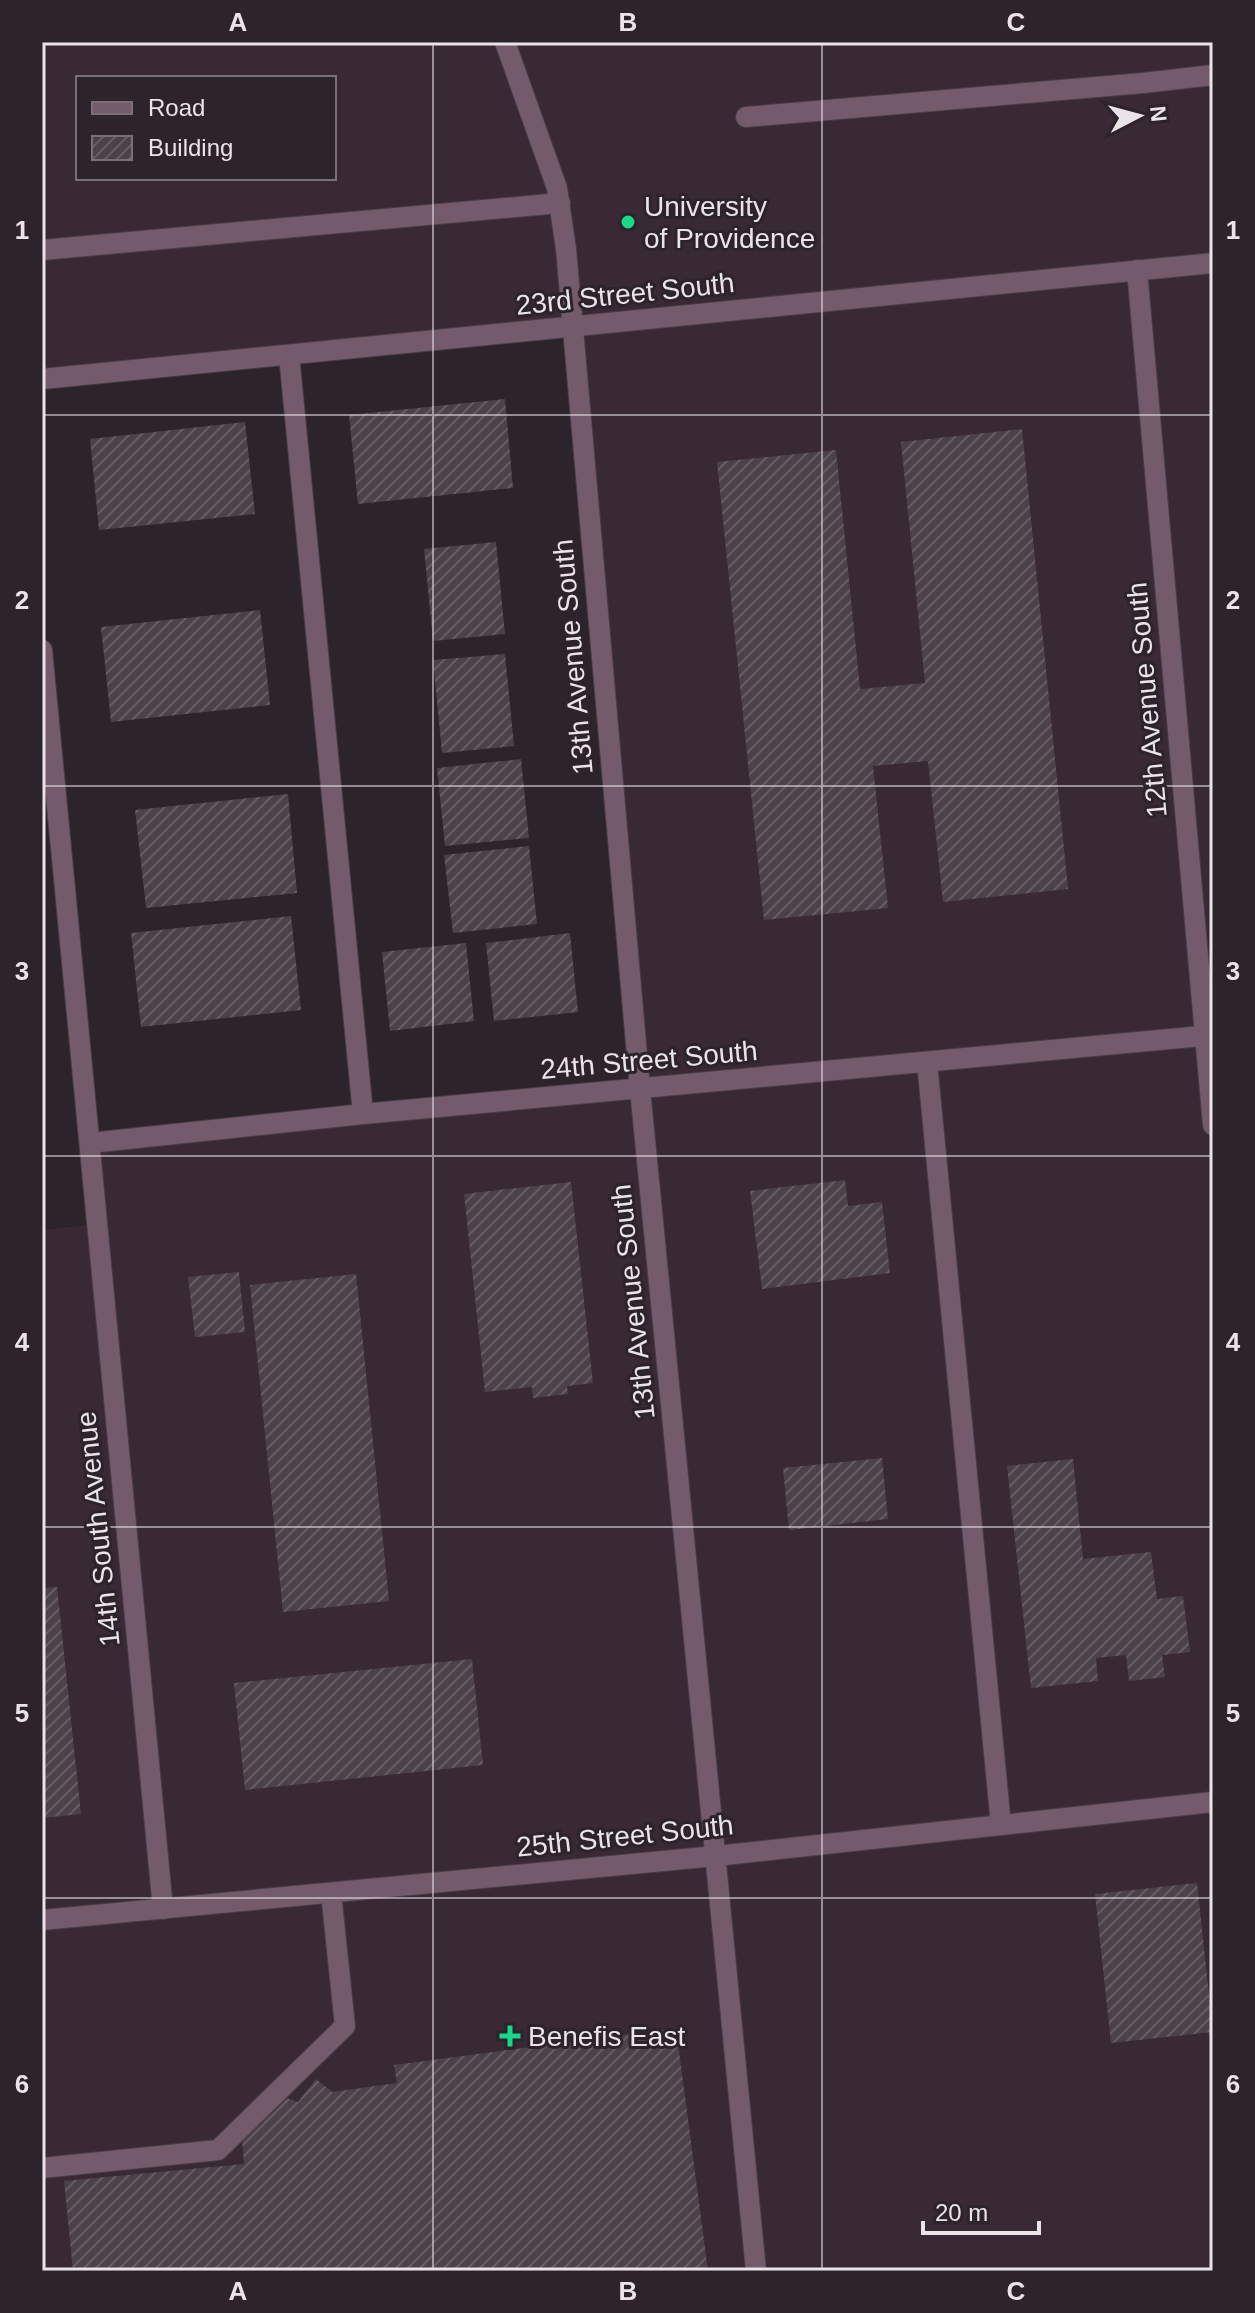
<svg xmlns="http://www.w3.org/2000/svg" width="1255" height="2313" viewBox="0 0 1255 2313" font-family="Helvetica,sans-serif">
	<defs>
		<pattern id="building-hatch" width="6" height="6" patternUnits="userSpaceOnUse" patternTransform="scale(2)"><rect width="6" height="6" fill="#4d4149"/><path d="M-1 1l2-2M0 6l6-6M5 7l2-2" fill="none" stroke="#675c63"/></pattern>
	</defs>
	<rect width="100%" height="100%" fill="#2d232a"/>
	<path fill="#392934" fill-rule="evenodd" d="M42,42H1213V2271H42V1230L96,1224L90,1143L640,1089L572,328L42,380ZM78,78H334V178H78Z"/>
	<g fill="url(#building-hatch)">
		<polygon points="505,399 513,488 358,504 349,415"/>
		<polygon points="245,422 255,514 99,530 90,439"/>
		<polygon points="1022,429 1068,889 943,902 928,761 873,766 888,908 764,920 717,462 836,450 860,689 925,683 901,442"/>
		<polygon points="496,542 505,634 433,641 424,549"/>
		<polygon points="260,610 270,705 111,722 101,627"/>
		<polygon points="505,654 514,746 442,753 433,660"/>
		<polygon points="521,759 529,838 445,846 437,768"/>
		<polygon points="288,794 297,893 146,908 135,810"/>
		<polygon points="529,846 537,924 453,933 444,855"/>
		<polygon points="291,916 301,1010 141,1027 131,933"/>
		<polygon points="570,933 578,1012 494,1021 486,943"/>
		<polygon points="466,943 474,1021 390,1031 382,952"/>
		<polygon points="845,1180 848,1206 882,1202 890,1273 762,1289 750,1191"/>
		<polygon points="571,1182 593,1383 567,1386 568,1394 533,1398 532,1387 485,1392 464,1194"/>
		<polygon points="239,1272 245,1332 195,1337 188,1277"/>
		<polygon points="356,1274 389,1601 283,1612 250,1285"/>
		<polygon points="882,1458 888,1519 789,1530 783,1468"/>
		<polygon points="1073,1459 1083,1559 1151,1552 1157,1599 1183,1596 1190,1652 1162,1655 1165,1677 1129,1681 1126,1655 1096,1658 1098,1681 1031,1688 1007,1466"/>
		<polygon points="57,1587 81,1814 42,1818 42,1588"/>
		<polygon points="472,1659 483,1765 245,1790 234,1683"/>
		<polygon points="1197,1883 1213,2032 1111,2043 1095,1894"/>
		<polygon points="676,2028 708,2271 73,2271 64,2181 244,2164 242,2137 280,2096 298,2102 316,2079 332,2092 397,2083 394,2065"/>
	</g>
	<g fill="none" stroke-linecap="round" stroke-linejoin="round">
		<g stroke="#473e45" stroke-width="22">
			<g id="minor">
				<polyline points="505,42 557,188 566,249 640,1089 756,2271"/>
				<polyline points="746,117 1143,83 1213,75"/>
				<polyline points="42,250 560,203"/>
				<polyline points="1137,270 1213,1125"/>
				<polyline points="289,355 363,1114"/>
				<polyline points="42,379 1213,263"/>
				<polyline points="42,650 163,1909"/>
				<polyline points="927,1062 1001,1825"/>
				<polyline points="90,1143 363,1114 1213,1035"/>
				<polyline points="42,1920 716,1856 1213,1802"/>
				<polyline points="42,2168 218,2150 345,2026 331,1893"/>
			</g>
		</g>
		<use href="#minor" stroke="#735b6c" stroke-width="20"/>
	</g>
	<path fill="none" stroke="#eae3e8" stroke-width="2" stroke-opacity="0.55" d="M433,42V2271M822,42V2271M42,415H1213M42,786H1213M42,1156H1213M42,1527H1213M42,1898H1213"/>
	<g fill="#17d989" stroke="#2d232a" stroke-width="3">
		<circle cx="628" cy="222" r="8"/>
		<path d="M506 2024h8v8h8v8h-8v8h-8v-8h-8v-8h8z"/>
	</g>
	<g text-anchor="middle" dominant-baseline="central" stroke-width="6" stroke-linejoin="round" paint-order="stroke">
		<g font-size="28" fill="#eae3e8" stroke="#2d232a" text-anchor="start">
			<text x="644" y="206">University<tspan x="644" dy="32">of Providence</tspan></text>
			<text x="528" y="2036">Benefis East</text>
		</g>
		<g font-size="28" fill="#eae3e8" stroke="#2d232a">
			<text transform="translate(625 294) rotate(-6)">23rd Street South</text>
			<text transform="translate(573 657) rotate(-95)">13th Avenue South</text>
			<text transform="translate(1147 700) rotate(-95)">12th Avenue South</text>
			<text transform="translate(649 1060) rotate(-5)">24th Street South</text>
			<text transform="translate(633 1302) rotate(-96)">13th Avenue South</text>
			<text transform="translate(98 1529) rotate(-96)">14th South Avenue</text>
			<text transform="translate(625 1836) rotate(-6)">25th Street South</text>
		</g>
	</g>
	<rect width="1255" height="2313" fill="none" stroke="#2d232a" stroke-width="88"/>
	<rect x="76" y="76" width="260" height="104" fill="#2d232a" stroke="#797076" stroke-width="2"/>
	<rect x="92" y="102" width="40" height="12" fill="#735b6c" stroke="#797076" stroke-width="2"/>
	<text x="148" y="116" font-size="24" fill="#eae3e8">Road</text>
	<rect x="92" y="136" width="40" height="24" fill="url(#building-hatch)" stroke="#797076" stroke-width="2"/>
	<text x="148" y="156" font-size="24" fill="#eae3e8">Building</text>
	<g transform="translate(1139 116) rotate(84)" stroke="#2d232a" stroke-width="6" paint-order="stroke">
	<path d="M0-6L14 30L0 20L-14 30Z" fill="#eae3e8"/>
	<text y="-12" font-size="22" font-weight="bold" text-anchor="middle" fill="#eae3e8">N</text>
	</g>
	<path d="M923 2221v12h116v-12" fill="none" stroke="#eae3e8" stroke-width="4"/>
	<text x="935" y="2221" font-size="24" fill="#eae3e8" stroke="#2d232a" stroke-width="6" paint-order="stroke">20 m</text>
	<rect x="44" y="44" width="1167" height="2225" fill="none" stroke="#eae3e8" stroke-width="3"/>
	<g font-size="26" text-anchor="middle" font-weight="bold" fill="#eae3e8">
		<text x="238" y="31">A</text>
		<text x="628" y="31">B</text>
		<text x="1016" y="31">C</text>
		<text x="22" y="239">1</text>
		<text x="1233" y="239">1</text>
		<text x="22" y="609">2</text>
		<text x="1233" y="609">2</text>
		<text x="22" y="980">3</text>
		<text x="1233" y="980">3</text>
		<text x="22" y="1351">4</text>
		<text x="1233" y="1351">4</text>
		<text x="22" y="1722">5</text>
		<text x="1233" y="1722">5</text>
		<text x="22" y="2093">6</text>
		<text x="1233" y="2093">6</text>
		<text x="238" y="2300">A</text>
		<text x="628" y="2300">B</text>
		<text x="1016" y="2300">C</text>
	</g>
</svg>
